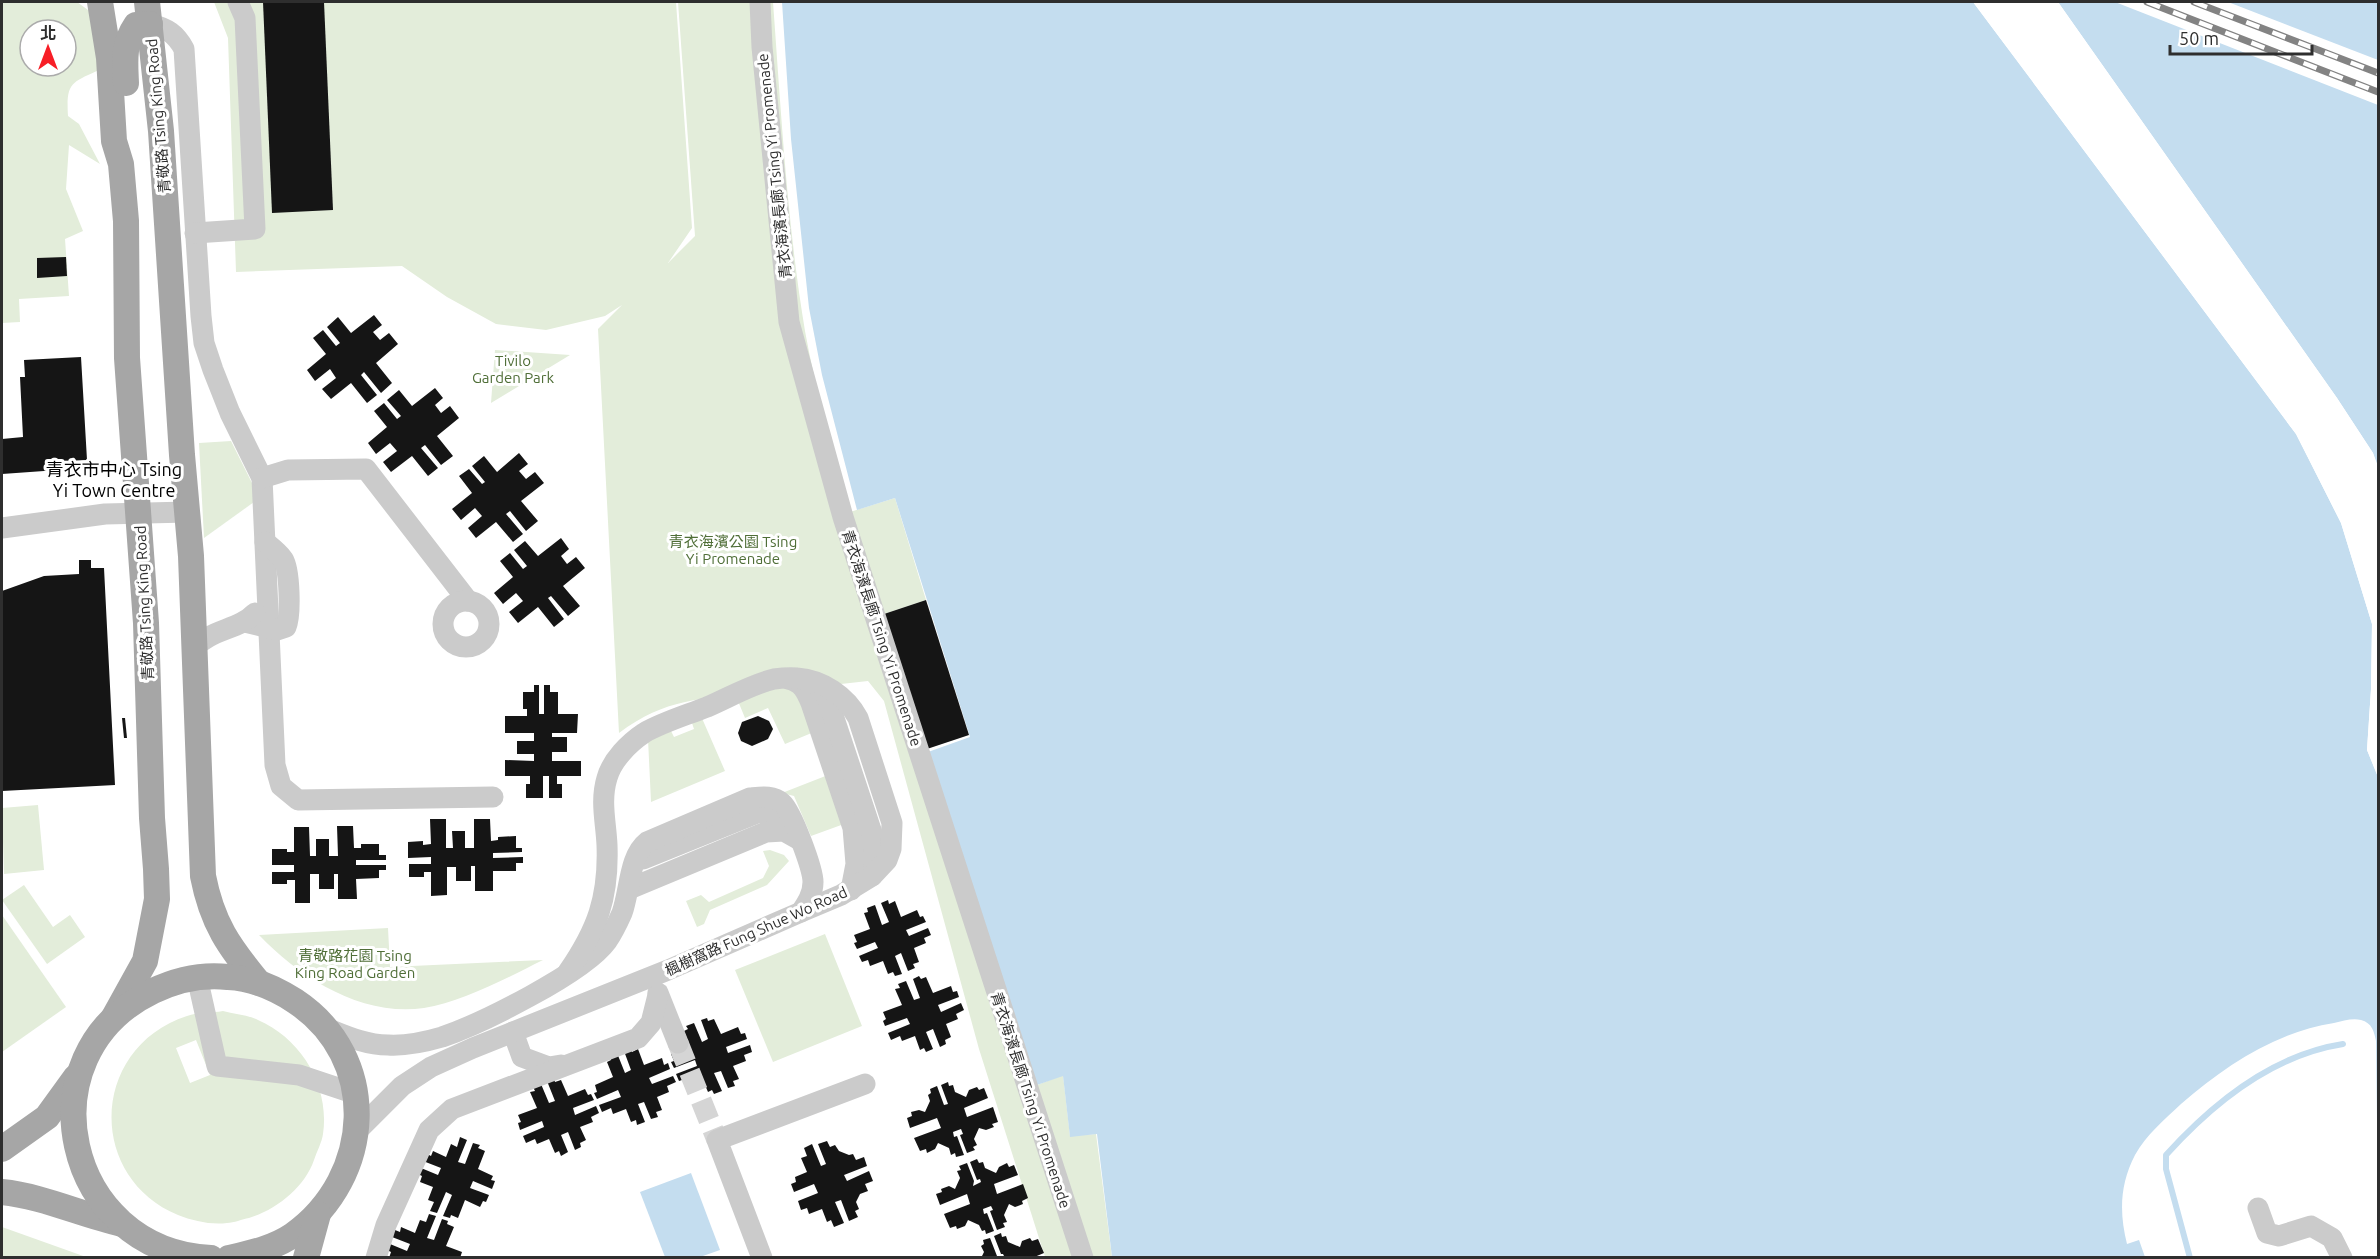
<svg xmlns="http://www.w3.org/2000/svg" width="2380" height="1259" viewBox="0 0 2380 1259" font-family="Ubuntu,'Noto Sans TC',sans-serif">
	<rect width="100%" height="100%" fill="#fff"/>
	<g fill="#e3edda" fill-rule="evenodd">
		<path d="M2,2H77L95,15L101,69C71,83 66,82 68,116L79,124L100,164L69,145L66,189L83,231L65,239L69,296L19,299L20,322L2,323ZM30,30H66V66H30Z"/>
		<path d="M214,2H676L692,228L668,263L695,236L678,2H773C781,111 787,223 805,331C816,392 833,453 850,512L895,498L926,600L878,616L1037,1085L1063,1075L1070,1136L1096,1134L1112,1257H1045L979,1049L884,701L868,681L796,689L814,732L785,744L768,708L745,718L738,701L756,693C700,699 666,698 619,733L598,329L622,305L605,316L546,330L496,324L447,297L402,266L236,272L228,38Z"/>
		<polygon points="495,350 570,355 491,403"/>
		<polygon points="231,441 253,485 254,502 204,538 199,443"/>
		<polygon points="701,716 725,771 651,802 648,739 670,729 674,737 694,729 691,720"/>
		<polygon points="828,775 844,824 811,836 794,796 782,793"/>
		<polygon points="38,805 44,870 4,874 2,808"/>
		<polygon points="770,850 784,855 789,861 767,885 710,910 704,924 697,927 686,901 701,895 709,902 763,878 769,866 763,851"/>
		<polygon points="24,885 53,927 70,915 85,937 47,964 2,900"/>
		<polygon points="2,915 66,1007 2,1052"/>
		<path d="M388,928L390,967L543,960C509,977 462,1002 424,1008C362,1017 300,978 259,935Z"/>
		<polygon points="825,934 862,1026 773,1062 735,970"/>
		<path d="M223,1011C234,1014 248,1015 258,1020C302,1039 330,1087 323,1134C322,1142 317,1151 314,1160C305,1187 276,1210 249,1218C242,1219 234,1223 227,1223C211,1225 193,1221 178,1215C85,1176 91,1047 187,1016C198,1012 212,1013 223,1011ZM196,1040L210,1075L190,1083L176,1048Z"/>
		<polygon points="2,1227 86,1257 2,1257"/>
	</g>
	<g fill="#c4ddef">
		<path d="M782,2H1973L2296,434L2341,523L2372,624L2371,689L2367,750L2378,777V1203L2376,1041C2374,1031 2372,1023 2361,1020C2352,1018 2343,1021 2334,1023C2276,1032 2225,1066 2181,1104C2165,1119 2146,1135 2135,1155C2120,1184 2119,1212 2127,1244L2139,1240L2145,1257H1112L1097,1134L1070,1137L1063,1076L1037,1085L928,752L970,737L895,498L857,510L822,375L809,308L791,139Z"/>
		<polygon points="2058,2 2378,2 2378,466 2373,453 2337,398"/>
		<polygon points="691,1173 720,1250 700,1257 665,1257 640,1192"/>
	</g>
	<g fill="#fff">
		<polygon points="1973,2 1977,2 2299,433 2344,522 2375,623 2374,689 2370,749 2378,777 2367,750 2371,689 2372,624 2341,523 2296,434"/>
		<polygon points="2055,2 2058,2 2337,398 2373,453 2378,469 2335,400"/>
		<polygon points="2115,2 2228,2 2378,60 2378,105"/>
	</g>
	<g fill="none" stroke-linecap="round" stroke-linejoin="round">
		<path stroke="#c4ddef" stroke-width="6" d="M2190,1258L2166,1169V1155C2212,1104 2272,1055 2343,1044"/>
	</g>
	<g fill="#151515">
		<polygon points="263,2 324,2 333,210 272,213"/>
		<polygon points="66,257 67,276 37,278 37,258"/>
		<polygon points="374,315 382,325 373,332 380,340 389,333 398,344 376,363 392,383 381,393 364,372 361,375 377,395 367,403 351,383 331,399 322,389 336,378 330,369 315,381 307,370 326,354 313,338 323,330 336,346 340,343 327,327 338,317 351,333"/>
		<polygon points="81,357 87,460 71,461 58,470 2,474 2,439 23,437 20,377 25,377 24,360"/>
		<polygon points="435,388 443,398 435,405 441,413 450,406 459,418 437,436 453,456 441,465 425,445 421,448 438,468 428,476 412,456 391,472 383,462 397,451 390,443 376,454 368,443 387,427 374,411 384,403 397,419 401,416 387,400 399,390 412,406"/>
		<polygon points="519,453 528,464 519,471 526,479 535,472 544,483 521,501 538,521 526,531 510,511 506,514 523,534 513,542 496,522 476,538 468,528 482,516 475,508 461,520 452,509 472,493 459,476 469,469 482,484 485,482 472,466 484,456 497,472"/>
		<polygon points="561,538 569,549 561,556 567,564 576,557 585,568 563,586 580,606 568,616 551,596 548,598 564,619 554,627 538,607 518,623 509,612 523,601 516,593 503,604 494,593 513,577 500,561 510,553 523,569 527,566 514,550 525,541 538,556"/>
		<polygon points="79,560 91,560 91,568 104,568 115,785 2,791 2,591 44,576 79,574"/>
		<polygon points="926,600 969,735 921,751 878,616"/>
		<polygon points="534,685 539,685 539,714 544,714 544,685 550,685 550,692 558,692 558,714 578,714 577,733 552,733 552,737 567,737 567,752 552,752 552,761 581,761 581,776 557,776 557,784 562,784 562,798 549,798 549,776 543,776 543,798 526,798 526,784 530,784 530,776 505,776 505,760 534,761 534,754 517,754 517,741 534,741 534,733 505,733 505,716 527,716 527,709 523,709 523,692 534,692"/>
		<polygon points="758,716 769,721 773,729 768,739 752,746 741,741 738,733 742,722"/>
		<polygon points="122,718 125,718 127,738 124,738"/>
		<polygon points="430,819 446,819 446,848 453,848 452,831 465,831 465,848 474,848 474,819 490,819 491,841 498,840 498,837 516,836 516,848 522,848 522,852 493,853 493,858 523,857 523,863 516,863 516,871 493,871 493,891 475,891 475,866 471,866 471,881 456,881 456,867 447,867 447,895 431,896 431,872 424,872 424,877 409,877 409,864 431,864 431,857 408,858 408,842 423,841 423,845 431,844"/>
		<polygon points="337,826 353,826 354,848 361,848 361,844 379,844 379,855 386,855 386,860 356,860 356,865 386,865 386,870 379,870 379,878 356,879 357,899 338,899 338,874 334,874 334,889 319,889 319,874 310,874 310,903 295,903 295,880 287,880 287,884 272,884 272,872 294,872 294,865 272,865 272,849 287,849 287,852 294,852 294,827 309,827 310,856 316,856 316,839 329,839 329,856 338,856"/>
		<polygon points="888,900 889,904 895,901 901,917 917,910 920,917 923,916 926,922 906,930 909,936 928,928 931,935 924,938 926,943 914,948 919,962 913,964 915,968 908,971 901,953 895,956 902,974 895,976 893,972 888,974 883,961 870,966 868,960 862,962 859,956 878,948 875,942 857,949 854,943 857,942 854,935 870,929 864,913 868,912 867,908 875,905 882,925 889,922 881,903"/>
		<polygon points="919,976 921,979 926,977 933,993 951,986 953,992 957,991 959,997 938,1005 941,1012 961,1003 964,1010 956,1014 958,1019 946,1024 951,1037 945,1040 946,1044 940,1047 933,1029 926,1032 933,1049 926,1052 924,1048 920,1050 915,1036 902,1041 900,1036 891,1040 888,1033 910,1024 907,1018 885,1026 883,1021 886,1019 883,1012 902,1005 895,989 900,988 898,984 906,981 914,1000 920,998 913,979"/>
		<polygon points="707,1018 708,1021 714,1019 721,1034 738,1027 741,1034 745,1033 747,1039 726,1047 728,1053 750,1045 752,1052 744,1055 746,1061 733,1066 739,1079 733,1081 735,1086 728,1088 721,1071 714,1073 722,1091 714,1094 712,1090 708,1092 702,1078 690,1083 688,1078 679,1081 676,1074 697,1066 695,1060 674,1068 671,1062 674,1061 671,1054 690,1047 684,1031 688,1029 686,1026 694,1023 702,1042 708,1039 701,1020"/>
		<polygon points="630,1048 632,1052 638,1049 644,1065 662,1058 664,1065 668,1063 670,1069 649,1078 652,1084 673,1076 676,1082 667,1086 669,1092 657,1097 662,1110 656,1112 658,1117 651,1119 644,1102 638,1104 645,1122 637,1125 636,1120 631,1122 626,1109 613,1114 611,1108 602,1112 599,1105 621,1097 618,1090 597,1099 594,1093 597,1092 595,1085 613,1077 607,1062 611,1060 610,1057 617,1053 625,1073 631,1070 624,1051"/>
		<polygon points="554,1079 555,1082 561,1080 568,1096 585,1089 588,1095 591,1094 594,1100 573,1108 575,1115 596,1106 599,1113 591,1117 593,1122 580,1127 586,1140 580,1143 581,1147 575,1150 568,1132 561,1135 568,1152 561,1156 559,1151 555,1153 549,1139 537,1144 535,1139 526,1143 523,1136 544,1127 542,1121 520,1130 518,1123 521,1122 518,1115 537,1108 530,1092 535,1091 533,1087 541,1084 549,1103 555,1101 547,1081"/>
		<polygon points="948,1082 949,1086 953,1085 955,1092 966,1097 969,1090 977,1087 979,1090 984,1088 988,1098 964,1108 967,1117 993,1107 998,1122 992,1124 994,1127 986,1130 979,1128 974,1139 977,1145 973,1147 975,1150 967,1153 960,1135 963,1134 961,1129 953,1132 954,1137 957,1136 964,1155 956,1157 955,1153 951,1155 949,1148 938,1143 935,1149 927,1153 926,1149 920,1151 914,1138 941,1128 937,1118 910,1128 907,1118 912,1116 911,1112 919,1110 925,1112 930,1101 928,1095 931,1093 930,1089 937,1086 944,1105 948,1104 941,1085"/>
		<polygon points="460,1137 467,1140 458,1162 465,1164 473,1143 480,1145 478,1148 485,1151 478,1169 493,1176 491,1180 495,1181 492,1189 473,1181 470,1188 489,1195 486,1202 483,1201 480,1207 465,1200 458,1218 451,1215 450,1218 443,1216 452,1195 446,1192 437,1213 430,1211 434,1202 428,1200 433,1187 420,1182 422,1176 418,1174 421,1168 438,1175 441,1168 423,1161 427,1154 431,1156 433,1151 446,1157 451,1144 457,1147"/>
		<polygon points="827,1141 830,1147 835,1145 839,1151 849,1155 853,1154 856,1160 864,1157 867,1166 844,1175 847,1181 869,1171 873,1181 865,1184 868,1191 860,1194 856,1202 859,1209 855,1211 858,1217 849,1221 841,1200 835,1202 844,1223 834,1227 831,1220 827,1222 822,1209 809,1214 807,1208 801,1210 798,1201 818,1193 814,1184 794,1192 791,1184 796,1182 795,1177 807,1172 801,1158 807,1156 804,1148 812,1144 821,1166 826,1164 818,1144"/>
		<polygon points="977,1159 979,1163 983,1162 985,1168 996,1173 999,1167 1007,1163 1009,1167 1014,1165 1018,1175 994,1184 997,1194 1023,1184 1028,1198 1022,1201 1023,1204 1015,1207 1009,1204 1004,1215 1007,1222 1003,1223 1005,1227 997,1230 990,1211 993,1210 991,1206 983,1209 984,1214 987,1213 994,1231 986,1234 985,1230 982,1231 979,1225 968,1220 965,1226 957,1229 956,1226 950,1228 944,1214 970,1204 967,1194 940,1205 936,1194 942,1192 941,1189 949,1186 955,1189 960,1178 957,1171 961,1170 959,1166 967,1163 974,1181 973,1186 981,1182 980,1179 977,1180 970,1162"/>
		<polygon points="429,1214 436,1216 427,1238 434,1240 442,1219 448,1221 447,1224 454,1227 446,1246 462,1252 460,1258 389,1258 391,1252 387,1250 390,1244 407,1251 410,1244 392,1237 395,1230 400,1232 401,1227 415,1233 420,1220 426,1222"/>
		<polygon points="1001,1233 1002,1237 1006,1236 1008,1242 1020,1247 1022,1241 1030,1238 1032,1241 1038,1239 1044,1253 1032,1258 1005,1258 1003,1254 1001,1254 994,1236"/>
		<polygon points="990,1238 997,1256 981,1258 984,1252 981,1246 984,1244 983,1240"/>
	</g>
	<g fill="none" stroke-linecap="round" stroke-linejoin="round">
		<polyline stroke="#d5d5d5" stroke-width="21" stroke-dasharray="21 10" stroke-linecap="butt" points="678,1043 717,1140"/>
		<g stroke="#cbcbcb" stroke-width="21">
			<polyline points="760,2 762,47 789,322 843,517 1083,1258"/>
			<path d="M150,24C167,28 176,34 184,49L201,316L204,343L213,370L230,413L262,478L275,765L281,786L298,800L493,797"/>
			<polyline points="195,233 255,229 245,18 238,2"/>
			<polyline points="262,478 288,470 366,469 468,601"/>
			<polyline points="2,528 105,514 188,512"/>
			<circle cx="466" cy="624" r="23"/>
			<path d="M245,622L277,630L286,627C291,615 290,570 283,559C278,552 271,547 265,542"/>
			<path d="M194,648C211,629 239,630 255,613"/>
			<path d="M788,679C802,682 806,691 811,703L853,828L856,864L851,890"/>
			<polyline points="815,683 827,697 873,836 875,862 872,876"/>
			<polyline points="643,859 757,813 779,811 790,817"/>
			<polyline points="629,889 766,832 784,831 800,840"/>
			<polyline points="197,977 217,1066 299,1075 356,1094"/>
			<polyline points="658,993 678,1043"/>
			<path d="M326,1028C346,1036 366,1045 388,1045C406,1046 425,1042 442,1037C480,1024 584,973 607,941C612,934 618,922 622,913C630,891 629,856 647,842L750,798C761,797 773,795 782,803C792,812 813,869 813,882C813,894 807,903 801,912"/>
			<polyline points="513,1032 522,1057 549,1067 561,1065"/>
			<path d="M356,1132L402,1086L431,1067L473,1048L668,970L801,912L841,895L872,876L887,860L891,849L892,823L858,718C846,696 823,680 797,678C789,677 781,678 774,679C752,684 728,698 707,707C687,715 663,722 644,733C629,743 612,760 607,778C600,801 606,822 607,845C609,898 597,930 568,972"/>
			<polyline points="2258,1208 2267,1233 2279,1236 2311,1226 2332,1238 2342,1258"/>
			<polyline points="376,1258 386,1225 429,1130 452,1109 638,1038 651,1023 658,995"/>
			<polyline points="762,1258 717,1140 865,1084"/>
		</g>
		<g stroke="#a6a6a6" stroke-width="26">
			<polyline points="100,2 109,58 114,141 121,164 126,221 127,358 146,623 152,818 156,869 157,899 145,961 114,1017"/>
			<path d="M147,2L161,131L182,455L191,556L203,876C212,923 229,947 259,983"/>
			<path d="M126,83C125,61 123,44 136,25L150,24"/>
			<polyline points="2,1149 47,1117 76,1077"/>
			<path d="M2,1192C42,1196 82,1215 122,1224"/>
			<path d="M211,1258C64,1251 20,1055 153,991C176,980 202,974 228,977C252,978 275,988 295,1001C381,1058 374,1177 293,1235C274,1248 251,1253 229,1258"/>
			<polyline points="306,1258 318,1214"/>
		</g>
		<g stroke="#838383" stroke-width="7">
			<g id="rail">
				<polyline points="2147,2 2378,92"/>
				<polyline points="2194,2 2378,73"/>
			</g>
		</g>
		<use href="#rail" stroke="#fff" stroke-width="4.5" stroke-dasharray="14" stroke-linecap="butt"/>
	</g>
	<g text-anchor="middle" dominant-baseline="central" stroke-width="6" stroke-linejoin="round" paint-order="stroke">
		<g font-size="15" fill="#2e2e2e" stroke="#fff">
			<text transform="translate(158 116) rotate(-95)">青敬路 Tsing King Road</text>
			<text transform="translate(774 166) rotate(-96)">青衣海濱長廊 Tsing Yi Promenade</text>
			<text transform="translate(144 603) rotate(-93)">青敬路 Tsing King Road</text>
			<text transform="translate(882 638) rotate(72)">青衣海濱長廊 Tsing Yi Promenade</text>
			<text transform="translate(756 931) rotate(-24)">楓樹窩路 Fung Shue Wo Road</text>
			<text transform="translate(1031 1100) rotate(72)">青衣海濱長廊 Tsing Yi Promenade</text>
		</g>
		<g font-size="15" fill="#4f6e37" stroke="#fff">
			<text x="513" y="360">Tivilo<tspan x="513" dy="17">Garden Park</tspan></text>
			<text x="733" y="541">青衣海濱公園 Tsing<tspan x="733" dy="17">Yi Promenade</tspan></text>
			<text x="355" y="955">青敬路花園 Tsing<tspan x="355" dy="17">King Road Garden</tspan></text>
		</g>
		<g font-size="18" fill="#000" stroke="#fff">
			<text x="114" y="469">青衣市中心 Tsing<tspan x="114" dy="21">Yi Town Centre</tspan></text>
		</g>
	</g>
	<rect width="2380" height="1259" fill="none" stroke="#2e2e2e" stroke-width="6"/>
	<g transform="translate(48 48)"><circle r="28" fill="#ffffff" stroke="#ababab" stroke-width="1.5"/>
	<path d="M0-4.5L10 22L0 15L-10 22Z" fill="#f71e26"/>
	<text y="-9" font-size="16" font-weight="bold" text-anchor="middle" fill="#2e2e2e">北</text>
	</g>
	<path d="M2170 45v9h142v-9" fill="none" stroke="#2e2e2e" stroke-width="3"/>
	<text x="2179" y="45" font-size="18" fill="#2e2e2e" stroke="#ffffff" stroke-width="4.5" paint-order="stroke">50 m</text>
</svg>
